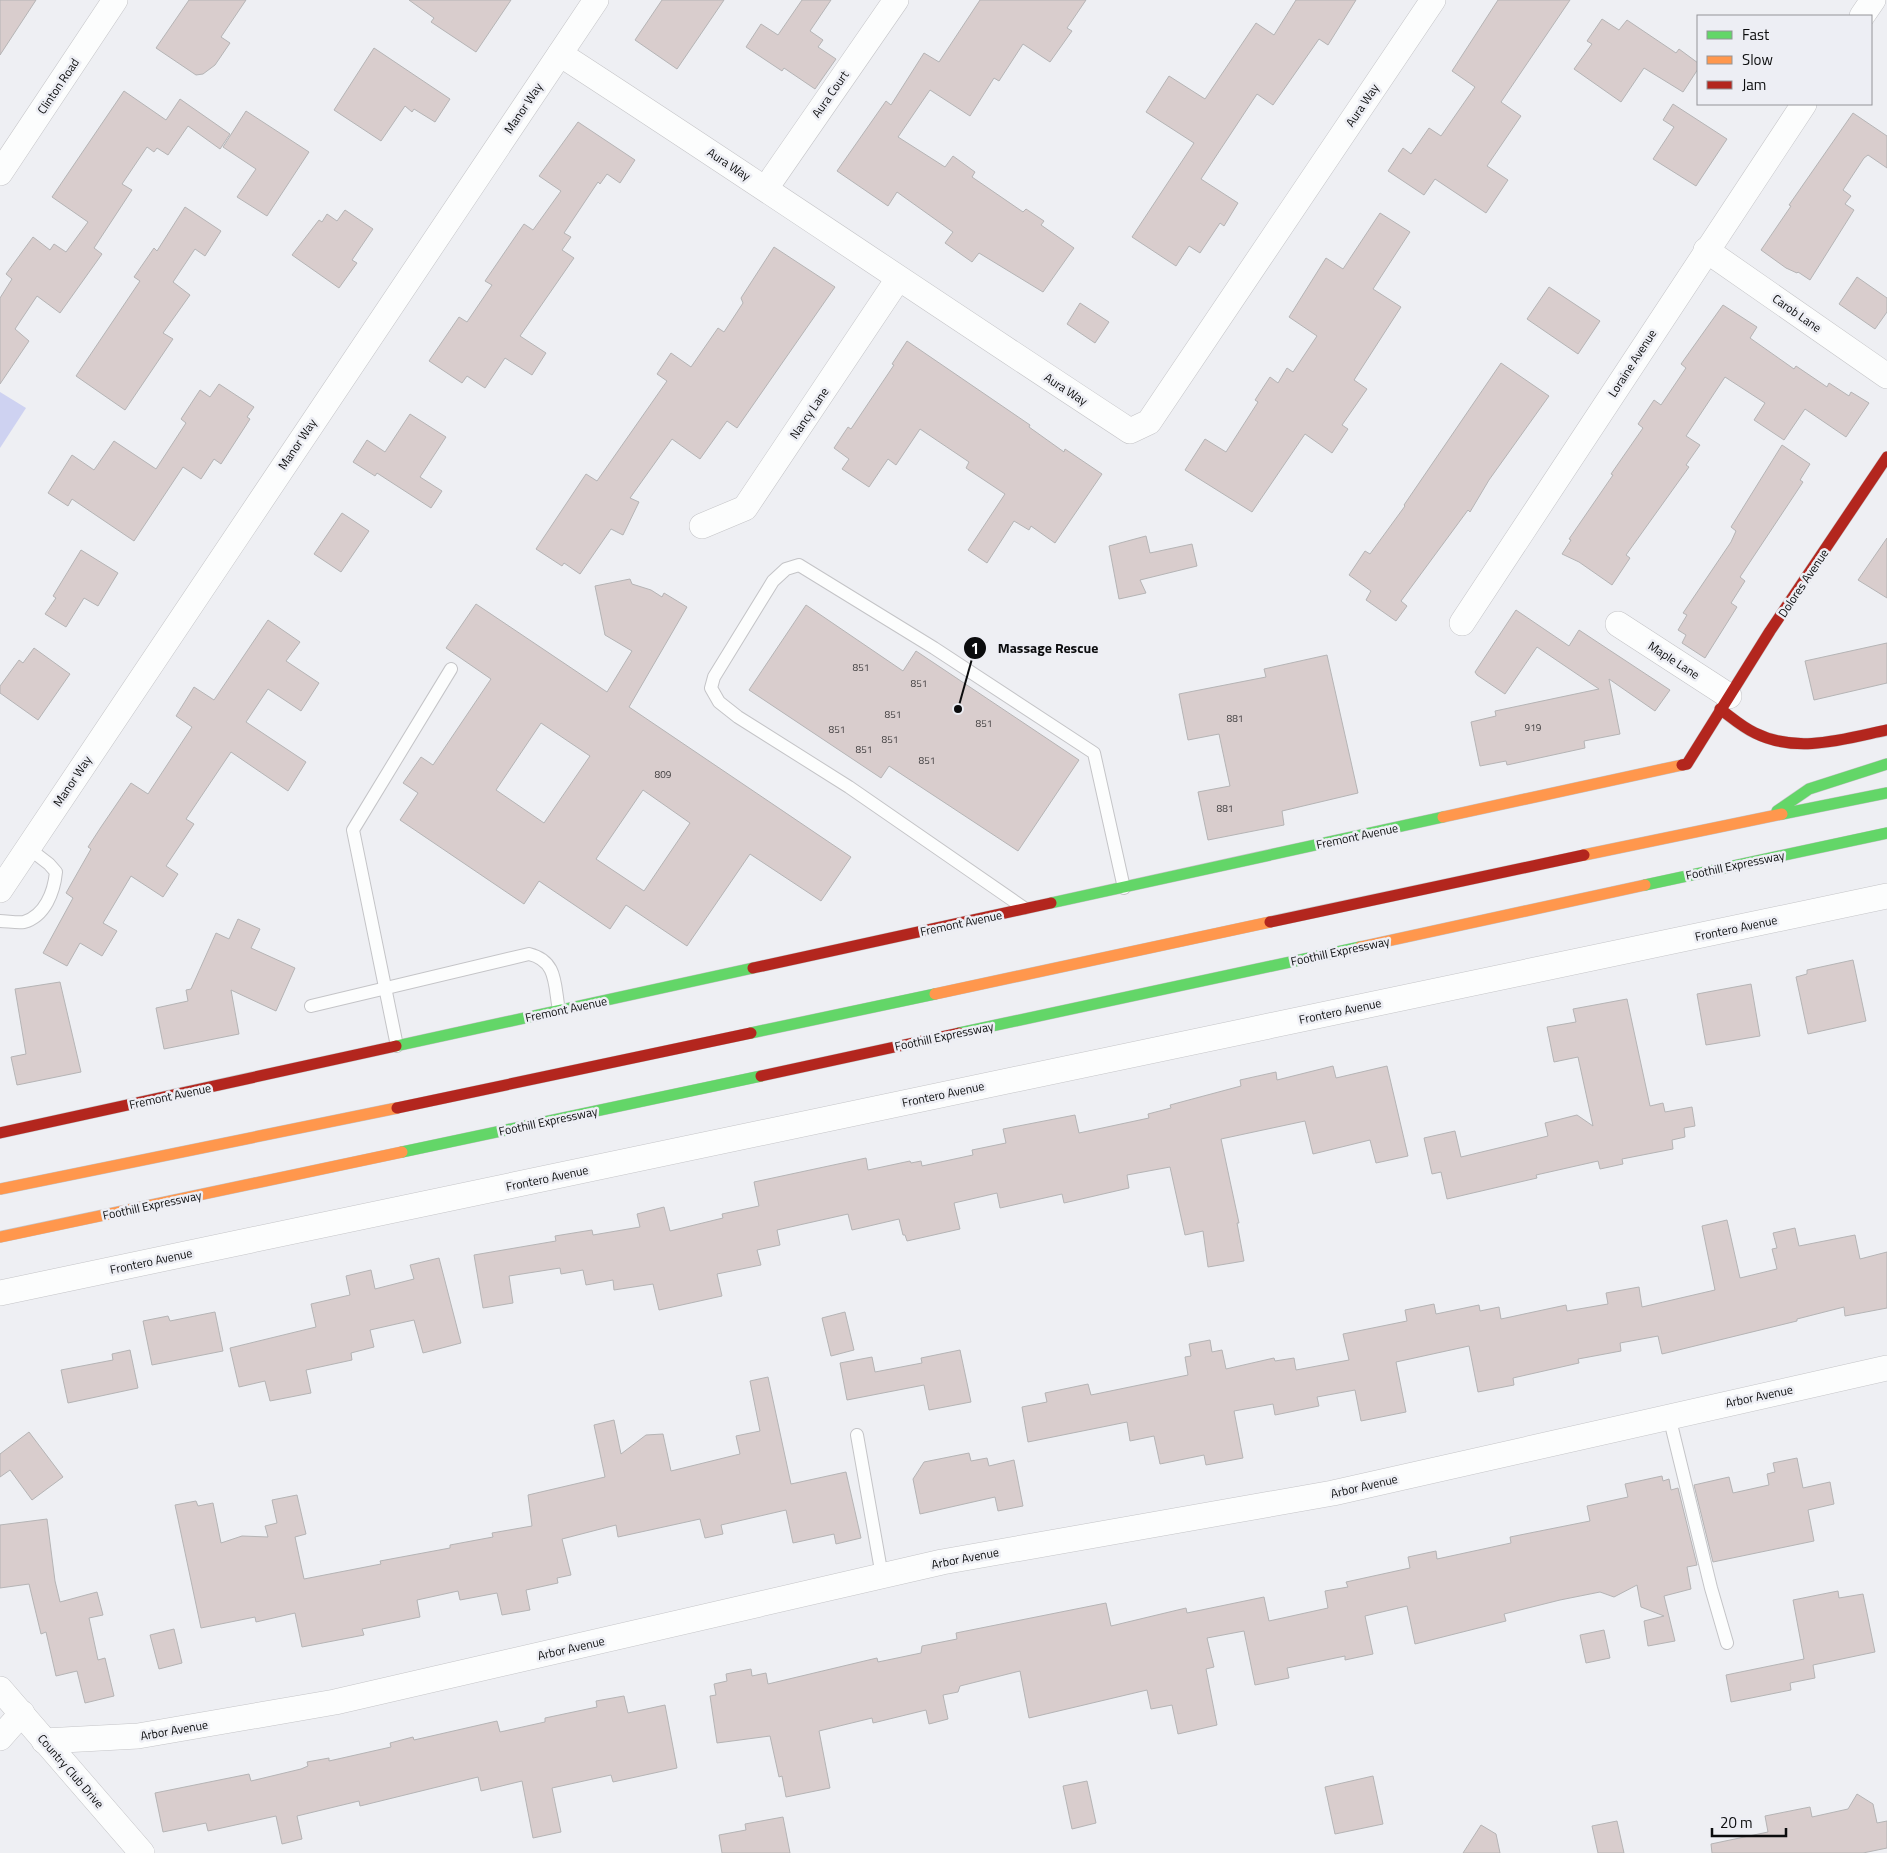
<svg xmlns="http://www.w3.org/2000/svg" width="1887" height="1853" viewBox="0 0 1887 1853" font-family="'Titillium Web',sans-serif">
	<rect width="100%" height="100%" fill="#eeeff3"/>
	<polygon fill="#ced2f1" points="0,392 26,408 0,448"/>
	<g fill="#d9cdcd" stroke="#b5b4b5" fill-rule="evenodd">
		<polygon points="0,0 36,0 0,55"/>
		<polygon points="189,0 246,0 221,37 230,43 215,65 203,74 196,75 156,48"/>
		<polygon points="409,0 511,0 476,52 431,22 434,18"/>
		<polygon points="662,0 724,0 677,69 635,40"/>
		<polygon points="802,0 831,0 810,31 823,40 818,47 836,59 815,89 784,68 782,71 746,47 761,24 778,35"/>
		<polygon points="980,0 1086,0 1067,28 1072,31 1050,62 1023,44 999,81 994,78 970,116 930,90 898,137 945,167 953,156 975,172 972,177 1023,212 1026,209 1044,221 1041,225 1074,248 1043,292 979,253 972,262 945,243 953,232 897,192 888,206 837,171 886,101 891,105 924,53 939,62"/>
		<polygon points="1296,0 1356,0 1328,45 1319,39 1273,105 1257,94 1201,179 1238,203 1224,226 1220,223 1200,253 1189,246 1176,266 1132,237 1194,143 1146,112 1169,76 1205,99 1256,23 1274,35"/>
		<polygon points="1498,0 1570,0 1501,102 1521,116 1487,166 1508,180 1486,213 1435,179 1424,195 1388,171 1403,148 1411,154 1429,128 1441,136 1475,87 1452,71"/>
		<polygon points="1602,19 1619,30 1627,20 1676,53 1679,49 1698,63 1698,69 1683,92 1644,68 1621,102 1574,69 1592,44 1587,41"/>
		<polygon points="374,48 450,99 435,122 414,109 412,112 405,106 381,141 334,110"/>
		<polygon points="124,91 166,120 180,99 230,134 220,149 188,126 168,155 157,148 154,152 147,147 122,184 132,190 94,248 102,254 60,313 37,296 15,329 29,341 0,384 0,298 12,279 6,274 33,237 50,250 54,244 66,252 88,222 52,197"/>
		<polygon points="1673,104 1727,139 1696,186 1653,159 1674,127 1663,120"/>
		<polygon points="246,111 309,152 267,216 237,197 256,169 223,147"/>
		<polygon points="1853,113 1887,136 1887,168 1868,155 1864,158 1843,190 1851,196 1845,204 1854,210 1810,280 1798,272 1797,273 1786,268 1761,250 1791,206 1789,205"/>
		<polygon points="578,122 635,160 620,183 607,174 600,184 598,182 564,233 571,237 562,250 574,258 520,336 546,353 532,375 505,358 485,388 467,376 462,383 429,361 459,317 467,322 492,285 485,281 524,224 533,230 561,191 539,176"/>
		<polygon points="185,207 221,231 205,256 195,249 173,282 190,295 163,333 173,339 125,410 76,376 140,281 134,277 154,248 157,251"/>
		<polygon points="345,210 373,229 352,260 357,263 339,288 292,255 319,220 322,222 327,214 337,221"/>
		<polygon points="1380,213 1410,232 1373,289 1401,307 1354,380 1367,389 1342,425 1348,429 1332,453 1305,434 1252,512 1185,470 1205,439 1226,452 1258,402 1255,400 1270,377 1278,383 1287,368 1293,372 1317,336 1289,317 1326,258 1343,269"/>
		<polygon points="774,247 835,287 737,428 727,421 700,459 672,439 630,498 639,502 623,535 611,529 580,574 564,563 562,566 536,549 586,474 597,481 667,381 657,374 671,353 691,367 718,328 724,332 743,303 741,298"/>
		<polygon points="1857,277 1887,298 1887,312 1875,329 1839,304"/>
		<polygon points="1549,287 1600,321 1578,354 1527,319"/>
		<polygon points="1080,303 1109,322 1095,343 1067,324"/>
		<polygon points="1723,305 1757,327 1750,338 1794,369 1796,366 1827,387 1829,383 1849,396 1851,392 1869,403 1846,437 1805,409 1784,440 1754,420 1765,403 1725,377 1686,436 1700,445 1686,465 1689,467 1626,555 1630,558 1612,585 1579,562 1562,554 1571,540 1569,539 1613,475 1611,474 1643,428 1638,424 1654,400 1661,405 1686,368 1681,364"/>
		<polygon points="907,341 1030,425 1029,427 1064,452 1065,449 1102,474 1055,543 1031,526 1029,530 1014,521 987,563 968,550 1005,494 966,468 969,462 920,429 896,465 888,459 869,487 842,469 849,459 834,448 848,427 851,429 894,365 892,364"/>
		<polygon points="1501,363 1549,396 1489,480 1470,512 1468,510 1401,601 1407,606 1396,621 1366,600 1371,591 1349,575 1365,551 1370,554 1405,506 1404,505"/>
		<polygon points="219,384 254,407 247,417 250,419 221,464 214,459 201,479 183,467 134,541 72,499 68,506 48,493 72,455 94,470 114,441 156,469 186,423 181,419 200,390 210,397"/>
		<polygon points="410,414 446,437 420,477 442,491 431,508 377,473 375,476 353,462 367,440 385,452"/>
		<polygon points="1782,445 1810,464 1800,480 1803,482 1740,577 1745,581 1731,603 1737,607 1705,658 1682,643 1686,635 1678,630 1687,615 1683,613 1731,542 1736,531 1731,527"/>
		<polygon points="342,513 369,531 341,572 314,554"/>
		<polygon points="1146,536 1150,553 1192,544 1197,566 1140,580 1146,593 1119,599 1109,546"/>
		<polygon points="1887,538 1887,598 1858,580"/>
		<polygon points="81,550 118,573 98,606 84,598 66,627 45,614 56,598 53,596"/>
		<path d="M630,579L632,584L651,590L662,597L664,593L687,607L629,707L851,857L821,901L750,854L687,946L626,905L610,929L539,881L524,904L400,820L418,793L403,783L421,757L433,765L491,679L446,648L476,604L607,692L632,651L605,635L595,586ZM541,723L590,756L544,823L496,790ZM643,790L690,823L644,891L596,859Z"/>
		<polygon points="806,605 903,671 916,651 1079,760 1018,851 889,766 881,778 749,690"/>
		<polygon points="1516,610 1569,646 1579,630 1670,690 1655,711 1609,679 1620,734 1584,741 1585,748 1507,765 1506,761 1480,766 1471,722 1496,716 1495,711 1599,689 1537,647 1505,694 1477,675 1475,672"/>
		<polygon points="268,620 300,642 286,661 319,683 301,711 268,689 246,722 306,762 288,791 231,752 186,819 194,824 166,866 178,874 163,897 131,876 103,923 117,931 102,956 80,943 67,966 43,953 73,898 66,893 91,849 88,847 101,827 131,783 148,794 192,727 176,716 194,687 214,700"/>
		<polygon points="1887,643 1887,683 1814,700 1805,661"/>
		<polygon points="34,648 70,674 38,720 0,693 0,686 19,660 23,663"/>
		<polygon points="1327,655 1358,793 1282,811 1284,825 1208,840 1198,792 1230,786 1219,734 1188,740 1179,694 1266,677 1264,669"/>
		<polygon points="238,919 260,929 251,948 295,968 276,1011 231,990 239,1034 164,1049 156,1008 188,1001 186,990 191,989 216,933 229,939"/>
		<polygon points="1853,960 1866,1021 1808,1034 1796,977 1807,974 1807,970"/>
		<polygon points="60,982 81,1072 17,1085 11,1057 26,1054 15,989"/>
		<polygon points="1751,984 1760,1036 1706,1045 1697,994"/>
		<polygon points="1627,999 1650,1106 1663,1103 1665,1112 1692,1107 1695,1126 1684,1128 1685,1137 1672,1140 1673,1149 1622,1159 1623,1164 1600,1169 1598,1161 1536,1175 1537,1178 1447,1199 1441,1172 1432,1174 1424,1138 1455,1131 1461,1157 1548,1136 1545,1123 1577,1115 1593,1126 1578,1057 1554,1062 1547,1027 1576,1022 1573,1009"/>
		<polygon points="1333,1066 1336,1078 1387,1066 1408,1156 1376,1163 1370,1140 1313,1154 1305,1121 1221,1139 1239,1223 1237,1223 1244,1261 1208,1267 1203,1231 1185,1235 1170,1167 1127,1175 1129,1188 1064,1203 1062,1194 1000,1208 997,1193 954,1203 960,1229 907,1241 905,1235 903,1235 899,1219 852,1230 848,1214 777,1230 780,1245 757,1250 761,1265 717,1274 722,1296 659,1310 653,1284 614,1290 613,1280 586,1285 583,1270 561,1274 560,1268 509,1276 513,1303 483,1308 474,1255 556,1241 555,1236 592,1230 593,1235 640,1227 637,1214 664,1207 670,1231 723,1218 722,1214 759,1206 754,1182 866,1158 868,1170 910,1161 911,1163 921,1161 922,1166 973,1155 972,1150 1006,1143 1003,1129 1075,1115 1079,1133 1149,1118 1148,1114 1171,1108 1170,1105 1241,1086 1240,1080 1276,1072 1277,1080"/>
		<polygon points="1727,1220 1740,1278 1777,1269 1772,1249 1777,1248 1773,1233 1795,1228 1799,1246 1855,1235 1860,1259 1887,1252 1887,1308 1845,1316 1844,1307 1797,1319 1797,1321 1662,1354 1658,1336 1620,1343 1621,1351 1578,1359 1579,1363 1513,1378 1514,1385 1478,1392 1469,1346 1396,1362 1406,1412 1361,1421 1355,1390 1317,1397 1319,1406 1275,1415 1273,1404 1234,1411 1243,1458 1206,1465 1204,1455 1160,1464 1154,1436 1130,1441 1127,1422 1028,1442 1022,1407 1047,1402 1045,1393 1088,1384 1091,1395 1188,1375 1185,1357 1191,1356 1189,1344 1210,1340 1212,1352 1222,1350 1226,1369 1274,1358 1275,1361 1294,1358 1296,1370 1349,1360 1343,1334 1407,1321 1405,1310 1434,1304 1436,1314 1479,1305 1480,1311 1499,1307 1501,1319 1566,1305 1567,1311 1608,1304 1606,1293 1639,1287 1642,1307 1715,1290 1702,1226"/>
		<polygon points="439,1258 461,1343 423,1353 414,1320 370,1330 374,1347 351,1353 352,1360 306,1370 311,1393 270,1401 265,1381 239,1387 230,1348 316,1327 311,1304 350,1295 346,1276 371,1270 375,1289 414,1279 410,1265"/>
		<polygon points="215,1312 223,1351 152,1365 143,1321 168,1316 170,1321"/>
		<polygon points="845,1312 854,1350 831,1356 822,1318"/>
		<polygon points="130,1350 138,1388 68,1403 61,1370 113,1360 112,1354"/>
		<polygon points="960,1350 971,1402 929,1410 924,1385 847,1400 840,1363 872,1357 875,1372 922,1363 921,1358"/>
		<polygon points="768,1377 791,1484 846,1472 861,1538 836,1544 834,1534 793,1543 786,1510 721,1525 723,1534 705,1538 700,1519 618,1537 616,1525 562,1539 571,1575 557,1578 558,1583 526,1590 530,1610 502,1615 497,1593 460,1600 458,1591 417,1600 420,1617 362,1629 364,1635 302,1647 295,1613 256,1622 255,1617 201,1628 175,1505 196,1501 198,1506 213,1503 221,1543 242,1536 268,1537 265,1526 277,1523 272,1500 297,1495 306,1534 295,1537 304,1579 381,1564 380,1561 450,1548 450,1545 493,1537 492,1533 532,1526 528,1495 605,1477 594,1425 614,1420 621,1454 646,1435 663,1434 671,1471 740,1454 736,1436 760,1431 750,1381"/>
		<polygon points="29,1432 63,1477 32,1500 10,1470 0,1477 0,1454"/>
		<polygon points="969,1453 971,1461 987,1458 989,1466 1014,1460 1023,1506 998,1511 995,1497 920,1514 913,1479 924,1462"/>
		<polygon points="1797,1458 1803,1488 1830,1482 1834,1504 1808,1510 1814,1541 1713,1562 1694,1485 1729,1477 1733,1493 1769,1485 1767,1474 1775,1472 1773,1463"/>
		<polygon points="1662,1476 1663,1481 1669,1479 1671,1490 1678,1488 1697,1565 1687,1567 1691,1589 1664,1596 1675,1641 1648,1646 1644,1621 1664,1616 1641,1607 1637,1585 1614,1597 1600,1592 1560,1600 1504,1614 1506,1621 1415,1644 1407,1606 1365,1616 1373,1654 1345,1660 1345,1656 1287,1668 1289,1678 1255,1685 1244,1631 1207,1638 1214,1667 1206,1669 1217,1725 1178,1734 1172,1705 1151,1709 1147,1690 1029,1718 1020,1671 960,1686 958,1692 943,1695 948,1719 929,1724 926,1710 873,1723 872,1718 819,1731 830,1788 786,1797 782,1776 779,1777 770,1736 717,1743 710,1696 716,1695 714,1684 727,1681 726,1674 751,1669 752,1676 766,1673 768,1684 877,1658 878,1662 921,1653 922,1646 957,1639 956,1633 1106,1603 1111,1626 1186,1608 1187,1613 1264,1597 1269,1621 1328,1608 1325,1591 1348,1587 1346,1582 1410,1568 1408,1557 1436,1551 1437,1559 1511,1543 1510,1537 1590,1521 1587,1506 1628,1497 1625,1484"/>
		<polygon points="47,1519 55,1581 60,1602 97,1592 103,1615 89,1618 98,1660 105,1658 114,1696 85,1703 77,1671 56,1676 46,1632 41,1634 29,1584 0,1588 0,1525"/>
		<polygon points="1838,1591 1839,1598 1863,1594 1875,1652 1813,1665 1815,1678 1790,1683 1791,1690 1731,1702 1726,1675 1804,1659 1793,1600"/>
		<polygon points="174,1629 182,1663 159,1669 150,1635"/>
		<polygon points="1604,1630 1610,1658 1586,1663 1580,1635"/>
		<polygon points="624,1696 628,1713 665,1705 677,1768 613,1782 611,1775 552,1788 561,1832 533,1838 522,1781 481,1791 478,1777 360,1806 359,1801 297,1816 302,1839 282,1844 276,1816 208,1831 206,1823 163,1832 155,1793 249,1774 251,1781 301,1769 308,1766 307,1762 329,1758 329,1761 391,1747 390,1743 413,1737 414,1740 497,1721 500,1732 545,1722 545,1718 597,1707 596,1701"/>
		<polygon points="1373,1776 1383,1824 1335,1834 1325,1787"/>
		<polygon points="1087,1781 1096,1823 1072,1829 1063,1786"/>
		<polygon points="1857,1794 1873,1804 1877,1823 1887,1821 1887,1848 1863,1853 1712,1853 1711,1844 1768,1832 1765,1816 1810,1807 1812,1817 1848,1809"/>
		<polygon points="783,1817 790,1853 722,1853 719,1835 746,1830 745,1824"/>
		<polygon points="1617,1821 1624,1853 1598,1853 1592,1826"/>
		<polygon points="1481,1825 1496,1834 1500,1853 1463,1853"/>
	</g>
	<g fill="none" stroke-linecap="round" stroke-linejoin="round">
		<g stroke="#c4c4c7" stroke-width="14">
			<g id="lane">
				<polyline points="1024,908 849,787 738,717 719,702 711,688 714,677 773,581 786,569 799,565 934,648 1094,753 1124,888"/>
				<path d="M0,921C7,921 17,923 24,922C45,916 54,892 56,872L49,864L27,847"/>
				<path d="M311,1006L529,954C558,961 554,985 559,1010"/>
				<polyline points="397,1046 353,830 451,669"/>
				<polyline points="1669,1416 1711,1588 1727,1643"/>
				<polyline points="857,1435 882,1576"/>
			</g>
		</g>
		<g stroke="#c4c4c7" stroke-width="26">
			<g id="street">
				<polyline points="1862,16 1873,0"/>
				<path d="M560,54C751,178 939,306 1130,431L1149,422L1433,0"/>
				<polyline points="0,173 115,0"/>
				<polyline points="766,188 896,0"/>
				<polyline points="1706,250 1887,376"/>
				<polyline points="702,526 745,508 898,279"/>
				<polyline points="1462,623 1804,104"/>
				<polyline points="1618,624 1729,696"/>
				<polyline points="0,890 596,0"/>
				<polyline points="0,1293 1887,896"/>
				<polyline points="0,1689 142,1853"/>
				<polyline points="0,1738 22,1713"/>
				<polyline points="44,1741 138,1736 335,1702 942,1562 1333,1493 1887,1368"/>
			</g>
		</g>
		<g stroke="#c4c4c7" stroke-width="12">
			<g id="fast">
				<polyline points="1777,811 1809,789 1887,764"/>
				<polyline points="1782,814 1887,793"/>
				<polyline points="1645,885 1887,833"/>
				<polyline points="1051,903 1443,817"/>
				<polyline points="751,1033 935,994"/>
				<polyline points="959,1033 1360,947"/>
				<polyline points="396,1046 753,968"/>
				<polyline points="402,1152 761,1076"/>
			</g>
		</g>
		<g stroke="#c4c4c7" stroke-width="12">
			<g id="slow">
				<polyline points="1443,817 1682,765"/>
				<polyline points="1584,855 1782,814"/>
				<polyline points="1360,947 1645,885"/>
				<polyline points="935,994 1270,922"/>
				<polyline points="0,1189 397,1108"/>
				<polyline points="0,1237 402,1152"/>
			</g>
		</g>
		<g stroke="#c4c4c7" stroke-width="12">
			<g id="jam">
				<path d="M1720,709C1731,717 1742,727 1755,733C1797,754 1844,739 1887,730"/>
				<polyline points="1682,765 1687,764 1770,631 1887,457"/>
				<polyline points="1270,922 1584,855"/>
				<polyline points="753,968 1051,903"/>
				<polyline points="761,1076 959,1033"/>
				<polyline points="397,1108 751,1033"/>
				<polyline points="0,1133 396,1046"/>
			</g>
		</g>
		<use href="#lane" stroke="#fcfdfd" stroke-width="12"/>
		<use href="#street" stroke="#fcfdfd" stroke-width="25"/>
		<use href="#fast" stroke="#63d668" stroke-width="11"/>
		<use href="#slow" stroke="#ff974d" stroke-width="11"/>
		<use href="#jam" stroke="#b3261e" stroke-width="11"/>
	</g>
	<g text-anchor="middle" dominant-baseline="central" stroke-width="5" stroke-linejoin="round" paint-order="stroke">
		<g font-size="10" fill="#3e3c3d">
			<text x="861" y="667">851</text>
			<text x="919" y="683">851</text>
			<text x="893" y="714">851</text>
			<text x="1235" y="718">881</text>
			<text x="984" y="723">851</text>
			<text x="1533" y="727">919</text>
			<text x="837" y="729">851</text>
			<text x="890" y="739">851</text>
			<text x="864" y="749">851</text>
			<text x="927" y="760">851</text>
			<text x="663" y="774">809</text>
			<text x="1225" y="808">881</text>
		</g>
		<g font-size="12" fill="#0b0c0d" stroke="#edeef4">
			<text transform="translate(58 86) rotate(-56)">Clinton Road</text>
			<text transform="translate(830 94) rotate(-55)">Aura Court</text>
			<text transform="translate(1362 105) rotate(-56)">Aura Way</text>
			<text transform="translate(523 108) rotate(-56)">Manor Way</text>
			<text transform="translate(729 164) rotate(33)">Aura Way</text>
			<text transform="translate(1797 313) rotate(35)">Carob Lane</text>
			<text transform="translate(1632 363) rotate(-57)">Loraine Avenue</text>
			<text transform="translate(1066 389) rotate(33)">Aura Way</text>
			<text transform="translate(809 413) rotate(-56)">Nancy Lane</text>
			<text transform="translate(297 444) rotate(-56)">Manor Way</text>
			<text transform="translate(1803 583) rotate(-56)">Dolores Avenue</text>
			<text transform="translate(1674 660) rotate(33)">Maple Lane</text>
			<text transform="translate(72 781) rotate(-56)">Manor Way</text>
			<text transform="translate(1357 836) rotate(-12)">Fremont Avenue</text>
			<text transform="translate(1735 865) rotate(-12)">Foothill Expressway</text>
			<text transform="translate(961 923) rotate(-12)">Fremont Avenue</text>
			<text transform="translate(1736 928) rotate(-12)">Frontero Avenue</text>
			<text transform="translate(1340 951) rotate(-12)">Foothill Expressway</text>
			<text transform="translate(566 1009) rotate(-12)">Fremont Avenue</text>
			<text transform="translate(1340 1011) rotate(-12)">Frontero Avenue</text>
			<text transform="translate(944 1036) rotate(-12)">Foothill Expressway</text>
			<text transform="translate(943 1094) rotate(-12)">Frontero Avenue</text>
			<text transform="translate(170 1096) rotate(-12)">Fremont Avenue</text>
			<text transform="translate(548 1121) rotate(-12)">Foothill Expressway</text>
			<text transform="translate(547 1178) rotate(-12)">Frontero Avenue</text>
			<text transform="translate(152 1205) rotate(-12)">Foothill Expressway</text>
			<text transform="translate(151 1261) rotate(-12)">Frontero Avenue</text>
			<text transform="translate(1759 1396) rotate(-12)">Arbor Avenue</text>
			<text transform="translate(1364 1486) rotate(-13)">Arbor Avenue</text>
			<text transform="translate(965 1558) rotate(-11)">Arbor Avenue</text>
			<text transform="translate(571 1648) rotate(-13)">Arbor Avenue</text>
			<text transform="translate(174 1730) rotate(-10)">Arbor Avenue</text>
			<text transform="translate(71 1771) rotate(49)">Country Club Drive</text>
		</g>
	</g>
	<path fill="none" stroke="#0b0c0d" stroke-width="2" d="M958 709L975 648"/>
	<g fill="#0b0c0d" stroke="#edeef4" stroke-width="2">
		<circle cx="958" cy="709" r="5"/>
		<circle cx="975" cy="648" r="12"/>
	</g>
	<g font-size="15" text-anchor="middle" font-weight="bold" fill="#fff">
		<text x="975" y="654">1</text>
	</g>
	<g font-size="14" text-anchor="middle" font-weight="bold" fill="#0b0c0d" stroke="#edeef4" stroke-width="5" stroke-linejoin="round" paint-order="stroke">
		<text x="1048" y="653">Massage Rescue</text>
	</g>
	<rect x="1697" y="15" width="175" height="90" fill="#edeef4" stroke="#939498"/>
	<rect x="1707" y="31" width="25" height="8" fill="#63d668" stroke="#939498"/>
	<text x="1742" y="40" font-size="15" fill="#0b0c0d">Fast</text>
	<rect x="1707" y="56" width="25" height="8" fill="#ff974d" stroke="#939498"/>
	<text x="1742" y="65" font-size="15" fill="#0b0c0d">Slow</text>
	<rect x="1707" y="81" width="25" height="8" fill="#b3261e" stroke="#939498"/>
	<text x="1742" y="90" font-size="15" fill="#0b0c0d">Jam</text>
	<path d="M1712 1828v8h74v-8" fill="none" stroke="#0b0c0d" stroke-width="2.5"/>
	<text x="1720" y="1828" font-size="15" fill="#0b0c0d" stroke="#edeef4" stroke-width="4" paint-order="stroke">20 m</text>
</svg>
